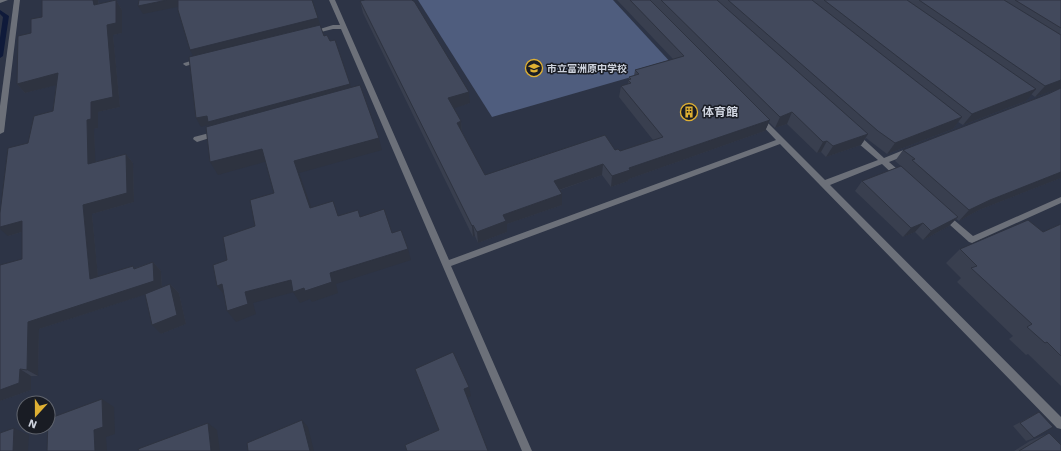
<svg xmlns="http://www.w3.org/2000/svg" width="1061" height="451" viewBox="0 0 1061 451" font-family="'Work Sans','Noto Sans JP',sans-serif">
	<rect width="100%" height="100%" fill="#2d3446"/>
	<polygon fill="#4f5d7e" points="418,0 613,0 673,65 492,117"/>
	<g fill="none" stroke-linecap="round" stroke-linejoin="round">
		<polygon fill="#0f1a3a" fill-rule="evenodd" points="0,10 9,16 3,56 0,58 0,38 3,17 0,14"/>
		<g fill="#6c7079" fill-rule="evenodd">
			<polygon points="14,0 20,0 4,132 0,134 0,106"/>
			<polygon points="329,0 335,0 449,260 776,140 759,122 758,120 759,118 763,118 825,180 878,160 852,138 851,136 852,134 858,134 884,158 906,149 912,149 913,151 912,153 889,162 903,174 904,176 903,178 897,178 882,164 830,185 1061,417 1061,429 1057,428 780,144 451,266 532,451 522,451 341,29 333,29 313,34 310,32 333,25 340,25"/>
			<polygon points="201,58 204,60 203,61 186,66 183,64 184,63"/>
			<polygon points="217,131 221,133 219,135 197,142 193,139 194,137"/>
			<polygon points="1061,197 1061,203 972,243 969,242 940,216 941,214 947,214 973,236"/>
		</g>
		<polygon fill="#6c7079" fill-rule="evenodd" points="0,0 8,0 0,3"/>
	</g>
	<g fill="#393f4f">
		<polygon points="98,0 99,4 116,0 122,10 122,33 113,35 120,107 98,112 98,128 94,129 95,162 126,154 133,163 134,202 92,214 98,277 135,268 153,262 161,271 162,287 170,284 179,293 186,324 161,334 146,294 39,329 38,376 31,376 31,390 0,401 22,259 22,232 8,236 28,143 53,111 56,85 25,93 17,84 31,33"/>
		<polygon points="617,0 1061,0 1061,178 979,210 959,221 956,219 949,226 923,240 915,232 903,237 855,191 862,181 901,166 895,161 903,150 1048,94 1060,88 1035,97 1031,94 1026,101 963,125 958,122 953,129 887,154 866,138 861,145 826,157 821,152 817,153 787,124 775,128 769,122 765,131 629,179 628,181 611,187 602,175 560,190 562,205 507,224 507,232 478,243 475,236 473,237 363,13 360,1 470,103 453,108 461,121 462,132 485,175 615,150 620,151 653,140 619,97 621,86 628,84 629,77 634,76 635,70 673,59"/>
		<polygon points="1061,224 1061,386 1028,354 1026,355 1009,339 1013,336 957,282 961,278 946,263 960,249 1043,232"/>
		<polygon points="1039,412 1034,438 1026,441 1013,426"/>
		<polygon points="1049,433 1061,451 1014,451 1030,441"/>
	</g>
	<g fill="#2e3340">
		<polygon points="93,0 98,0 100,14 94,5"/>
		<polygon points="116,0 122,10 122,33 113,35 120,107 98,112 98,128 94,129 96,173 88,164 87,120 107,25"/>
		<polygon points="167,0 179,0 182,6 143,14 138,6"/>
		<polygon points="318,18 321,27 194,58 190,50"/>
		<polygon points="58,73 65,83 25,93 17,84"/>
		<polygon points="1061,80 1061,88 1035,97 1045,86"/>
		<polygon points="350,84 353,93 213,130 209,125 201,127 196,118"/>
		<polygon points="1036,89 1026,101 963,125 972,114"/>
		<polygon points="469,92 470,103 449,110 448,98"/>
		<polygon points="792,112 787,124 775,128 780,117"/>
		<polygon points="962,117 953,129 887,154 895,143"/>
		<polygon points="770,120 765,131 629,179 628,181 611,187 612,176 629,168"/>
		<polygon points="461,121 462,133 457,123"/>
		<polygon points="868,134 861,145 826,157 833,146"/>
		<polygon points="379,138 382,150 299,173 316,220 310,208 294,161"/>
		<polygon points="827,141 821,152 817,153 823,142"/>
		<polygon points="262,149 268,161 218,175 210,162"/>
		<polygon points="126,154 133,163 134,202 92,214 99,287 90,279 83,205"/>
		<polygon points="603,164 602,175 553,192 554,181"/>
		<polygon points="1061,172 1061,178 979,210 959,221 969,210 990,200"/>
		<polygon points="562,194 562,205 507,224 507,232 478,243 477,232 503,215"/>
		<polygon points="958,217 949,226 923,240 931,231"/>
		<polygon points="22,221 32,229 8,236 0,229 0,227"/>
		<polygon points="923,223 915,232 903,237 911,228"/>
		<polygon points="473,225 475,236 473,237 472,226"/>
		<polygon points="408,249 411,260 336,284 338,293 312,302 310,299 300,303 293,292 294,292 253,303 256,314 236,322 227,311 245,292 291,280 330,273"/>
		<polygon points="153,262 161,271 162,289 39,329 38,376 27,370 28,322"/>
		<polygon points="170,284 179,293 186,324 161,334 152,325"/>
		<polygon points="222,284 226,297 217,286"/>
		<polygon points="20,369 31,376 31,390 0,401 0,390"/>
		<polygon points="469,387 471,396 466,399 464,389"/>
		<polygon points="102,399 114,407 115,434 106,437 107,451 95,451 94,430"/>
		<polygon points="302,420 308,427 314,451 310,451"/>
		<polygon points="208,423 217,430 220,451 211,451"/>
		<polygon points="14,428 29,435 28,451 13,451"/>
	</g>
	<g fill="#42495c" stroke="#2e3340">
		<polygon points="42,0 93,0 94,5 116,0 116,23 107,25 113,97 91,102 91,119 87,120 88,164 126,154 127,193 83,205 90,279 133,266 134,269 153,262 154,281 28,322 27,370 20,369 19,383 0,390 0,265 22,259 22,221 0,227 0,213 8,148 28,143 34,116 53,111 58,73 17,84 18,36 31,33 31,19 42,17"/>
		<polygon points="139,0 167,0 138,6"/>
		<polygon points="178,0 312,0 318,18 190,50 178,10"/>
		<polygon points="365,0 412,0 413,1 414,1 469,92 448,98 461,121 457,123 485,175 605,135 615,150 618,149 620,151 663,137 621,86 631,83 628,80 631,79 629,77 639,74 635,70 684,56 630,0 650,0 770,120 629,168 630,170 612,176 603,164 554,181 562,194 503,215 506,221 477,232 473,225 472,226 360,1"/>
		<polygon points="661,0 717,0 868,134 833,146 827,141 823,142 792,112 780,117"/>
		<polygon points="728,0 812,0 962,117 895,143 878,131"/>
		<polygon points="824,0 907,0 1036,89 972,114"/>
		<polygon points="919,0 1004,0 1061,35 1061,80 1045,86"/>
		<polygon points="1015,0 1061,0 1061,28"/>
		<polygon points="320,25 324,36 327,35 330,41 335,40 350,84 208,122 207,116 196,118 189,57"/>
		<polygon points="360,85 379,138 294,161 310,208 333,201 338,216 358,210 360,217 384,209 392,233 401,230 408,249 330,273 332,282 305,291 304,288 293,292 291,280 245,292 248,304 227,311 222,284 217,286 213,265 227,260 223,237 255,226 250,200 274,193 262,149 210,162 206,127"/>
		<polygon points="1061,88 1061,172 990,200 969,210 912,160 915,159 903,150 1048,94"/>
		<polygon points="901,166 958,217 931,231 923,223 911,228 862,181"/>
		<polygon points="1028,220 1043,232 1061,224 1061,356 1047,342 1045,343 1027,327 1032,324 971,268 977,266 960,249"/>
		<polygon points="170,284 177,315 152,325 145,294"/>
		<polygon points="453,352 469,387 464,389 488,451 407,451 405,445 439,430 415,369"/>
		<polygon points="102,399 103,427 94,430 95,451 47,451 48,419"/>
		<polygon points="1039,412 1053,427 1034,438 1020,423"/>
		<polygon points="302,420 310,451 248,451 247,443"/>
		<polygon points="208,423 211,451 139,451 138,449"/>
		<polygon points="14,428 13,451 0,451 0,433"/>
		<polygon points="1049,433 1061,445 1061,451 1019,451"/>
	</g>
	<defs>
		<g id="school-ring" transform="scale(0.9)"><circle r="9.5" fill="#191c24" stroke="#dfb033" stroke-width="1.5"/><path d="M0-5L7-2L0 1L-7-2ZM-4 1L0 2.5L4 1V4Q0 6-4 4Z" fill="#dfb033"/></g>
		<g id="building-ring" transform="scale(0.9)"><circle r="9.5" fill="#191c24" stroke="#dfb033" stroke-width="1.5"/><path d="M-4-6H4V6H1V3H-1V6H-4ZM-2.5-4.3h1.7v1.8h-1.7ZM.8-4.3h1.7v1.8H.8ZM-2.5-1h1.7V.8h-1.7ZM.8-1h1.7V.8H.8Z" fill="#dfb033"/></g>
	</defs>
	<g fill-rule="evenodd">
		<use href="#school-ring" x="534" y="68"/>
		<use href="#building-ring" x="689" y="112"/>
	</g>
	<g text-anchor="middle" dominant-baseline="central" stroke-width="3" stroke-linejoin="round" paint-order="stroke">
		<g font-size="10" font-weight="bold" fill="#ced3de" stroke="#191c24" text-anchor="start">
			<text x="547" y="68">市立富洲原中学校</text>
		</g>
		<g font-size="12" font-weight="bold" fill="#ced3de" stroke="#191c24" text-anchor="start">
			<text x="702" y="112">体育館</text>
		</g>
	</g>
	<g transform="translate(36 415) rotate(201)"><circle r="19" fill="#191c24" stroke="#61656e"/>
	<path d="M0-3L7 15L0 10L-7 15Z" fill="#dfb033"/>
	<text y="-6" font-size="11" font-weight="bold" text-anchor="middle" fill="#ced3de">N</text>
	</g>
</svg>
